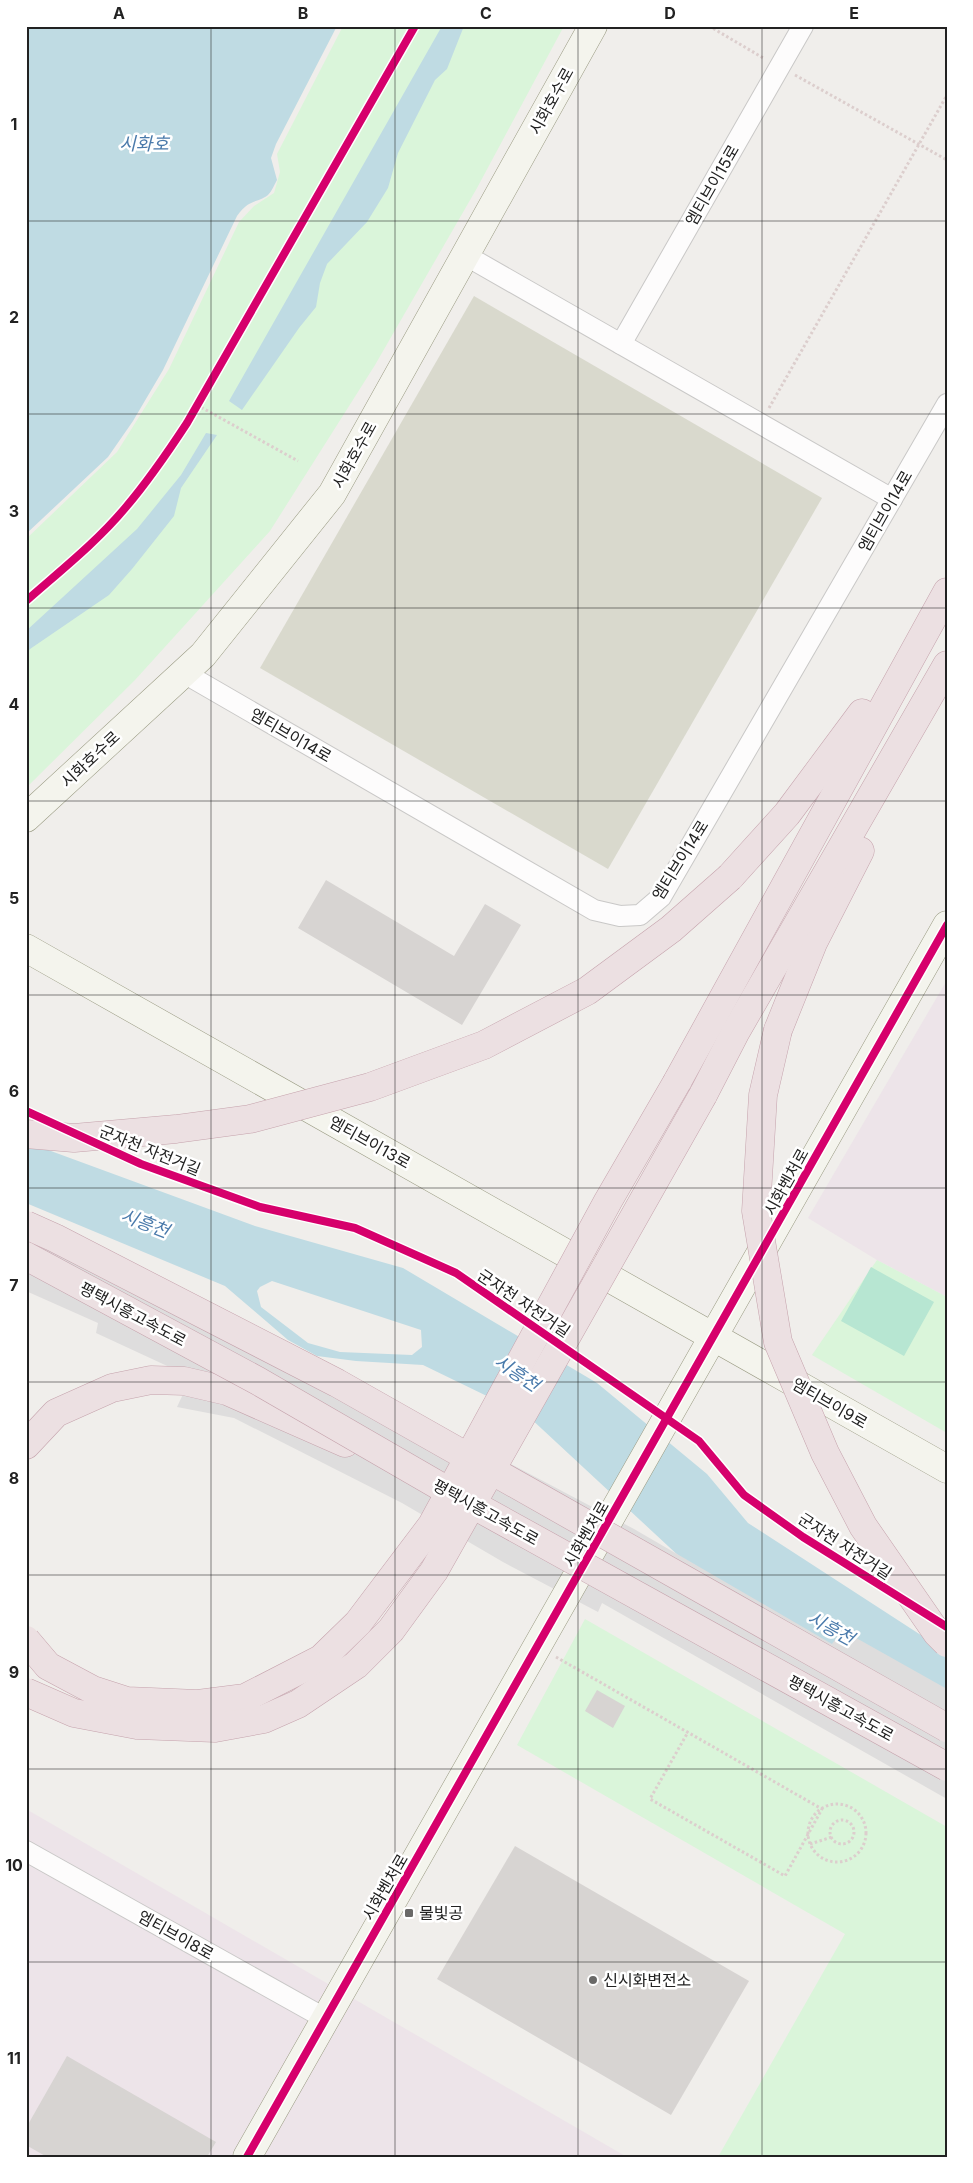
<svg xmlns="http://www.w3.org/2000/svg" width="973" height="2183" viewBox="0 0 973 2183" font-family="Inter,'Noto Sans KR',sans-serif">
	<rect width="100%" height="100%" fill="#f0eeeb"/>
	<g fill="#ede4e9">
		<polygon points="947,980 947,1297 877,1260 808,1218"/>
		<polygon points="26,1809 627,2157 26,2157"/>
	</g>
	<polygon fill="#d9d9cd" points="474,296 822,498 608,869 260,668"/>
	<g fill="#daf5da">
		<polygon points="343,26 564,26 477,188 375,365 270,531 135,680 26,788 26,539 117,452 169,369 239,222 254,206 274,193 280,172 277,154"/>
		<polygon points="877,1260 947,1297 947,1433 812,1355"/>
		<polygon points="585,1619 947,1827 947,2157 718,2157 845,1934 517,1745"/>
	</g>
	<polygon fill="#b7e6d2" points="871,1267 934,1302 904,1356 841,1321"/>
	<g fill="#bfdbe3" fill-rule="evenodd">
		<path d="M26,26H337L276,144L271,158L277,180C274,185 272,191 268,195C256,204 250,198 237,216L163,370L133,421L108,457L26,534Z"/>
		<polygon points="442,26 464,26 447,69 435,80 398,153 388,188 367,222 327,264 320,283 316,307 299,328 242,410 229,401"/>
		<polygon points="206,433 217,435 181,488 174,516 132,569 109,595 30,649 26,654 26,631 137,529 181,475"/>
		<path d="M26,1138L40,1147L255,1226L403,1268L597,1383L707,1474L748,1523L947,1652V1727L738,1611L528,1416L423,1365L356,1361L317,1356L288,1340L225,1286L26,1203ZM272,1281L421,1330L422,1347L412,1355L340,1352L308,1343L261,1307L257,1291L260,1287Z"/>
	</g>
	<polygon fill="#dedddd" points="26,1216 243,1323 634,1529 832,1644 842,1630 947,1689 947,1799 602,1603 598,1612 503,1562 402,1503 234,1418 177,1407 191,1377 96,1333 98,1323 26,1291"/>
	<g fill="#d7d4d2">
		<polygon points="326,880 454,956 485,904 521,925 462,1025 298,928"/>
		<polygon points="597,1690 625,1706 613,1728 585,1711"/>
		<polygon points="515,1846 749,1981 671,2115 437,1979"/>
		<polygon points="67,2056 216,2142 207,2157 47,2157 26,2145 26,2128"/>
	</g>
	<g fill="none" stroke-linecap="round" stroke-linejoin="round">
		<g stroke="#c9c8c7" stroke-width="22">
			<g id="street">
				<polyline points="465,255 892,499"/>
				<polyline points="621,344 803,26"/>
				<polyline points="184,673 594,910 620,916 640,915 661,897 947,404"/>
				<polyline points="26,1851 326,2019"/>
			</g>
		</g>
		<g stroke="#999a82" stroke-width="29">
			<g id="secondary">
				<polyline points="26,818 203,655 332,494 593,26"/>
				<polyline points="26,948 947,1469"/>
				<polyline points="247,2157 947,925"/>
			</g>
		</g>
		<g stroke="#c5a2ac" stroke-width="29">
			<g id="highway">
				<polyline points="730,877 787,814 862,713"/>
				<polyline points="778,1030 813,943 860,851"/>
				<polyline points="677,1082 947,592"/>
				<polyline points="703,1095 735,1033 947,665"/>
				<polyline points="26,1445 56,1413 112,1388 151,1380 184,1381 227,1391 345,1443"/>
			</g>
		</g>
		<g stroke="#dccecd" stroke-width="3" stroke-dasharray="2.5 2.5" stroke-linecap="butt">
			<polyline points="542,26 545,28"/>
			<polyline points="709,26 765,59"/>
			<polyline points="795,75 947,160"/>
			<polyline points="197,405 298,461"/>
			<polyline points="769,408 947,95"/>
			<polyline points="556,1657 822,1809 785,1876 650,1799 688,1732"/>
			<circle cx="837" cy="1833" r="29"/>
			<circle cx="842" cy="1832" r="12"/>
			<polyline points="810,1844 832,1837"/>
		</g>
		<use href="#street" stroke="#fdfcfc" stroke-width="20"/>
		<use href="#secondary" stroke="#f4f4ed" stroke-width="28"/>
		<use href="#highway" stroke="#ece0e2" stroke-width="28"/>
		<g stroke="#c5a2ac" stroke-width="29" stroke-linecap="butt">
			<g id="highway-bridge">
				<polyline points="778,1030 763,1095 756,1211 778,1342 825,1453 863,1526 937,1633 947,1643"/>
				<polyline points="26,1134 74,1138 176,1129 250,1119 370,1087 484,1045 587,991 671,929 730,877"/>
				<polyline points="26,1225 55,1238 337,1383 947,1728"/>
				<polyline points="26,1256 258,1381 443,1488 947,1767"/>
				<polyline points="26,1640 48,1666 93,1690 127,1701 198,1704 245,1698 321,1659 358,1623 432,1525 608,1201 677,1082"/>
				<polyline points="26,1692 74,1713 137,1725 215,1728 264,1719 298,1704 356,1665 391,1630 434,1571 703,1095"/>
			</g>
		</g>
		<use href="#highway-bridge" stroke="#ece0e2" stroke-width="28"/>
		<g stroke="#fff" stroke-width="11">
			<g id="cycleway">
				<path d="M26,601C60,571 97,542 126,507C149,480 168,452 187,423L415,26"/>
				<polyline points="26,1111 141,1164 260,1207 355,1228 456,1273 699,1441 744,1495 803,1537 947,1627"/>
				<polyline points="247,2157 947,925"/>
			</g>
		</g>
		<use href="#cycleway" stroke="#d6006c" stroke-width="8"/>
	</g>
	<path fill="none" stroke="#222" stroke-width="1" stroke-opacity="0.55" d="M211,26V2157M395,26V2157M578,26V2157M762,26V2157M26,221H947M26,414H947M26,608H947M26,801H947M26,995H947M26,1188H947M26,1382H947M26,1575H947M26,1769H947M26,1962H947"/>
	<g fill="#6a6968" stroke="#fff" stroke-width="2">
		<rect x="404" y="1908" width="10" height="10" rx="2.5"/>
		<circle cx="593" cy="1980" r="5"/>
	</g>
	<g text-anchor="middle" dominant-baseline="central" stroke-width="5" stroke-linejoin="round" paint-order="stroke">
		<g font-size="16" fill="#222" stroke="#fff">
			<text transform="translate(551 101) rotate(-61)">시화호수로</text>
			<text transform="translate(712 185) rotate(-60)">엠티브이15로</text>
			<text transform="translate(354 455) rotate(-61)">시화호수로</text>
			<text transform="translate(885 511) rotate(-60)">엠티브이14로</text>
			<text transform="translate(291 735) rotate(30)">엠티브이14로</text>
			<text transform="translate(90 759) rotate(-43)">시화호수로</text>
			<text transform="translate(680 860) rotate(-58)">엠티브이14로</text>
			<text transform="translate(370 1142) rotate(29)">엠티브이13로</text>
			<text transform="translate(150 1150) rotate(22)">군자천 자전거길</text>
			<text transform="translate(786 1182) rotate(-61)">시화벤처로</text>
			<text transform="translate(524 1303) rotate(34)">군자천 자전거길</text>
			<text transform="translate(133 1314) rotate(28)">평택시흥고속도로</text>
			<text transform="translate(830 1403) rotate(30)">엠티브이9로</text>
			<text transform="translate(486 1512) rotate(29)">평택시흥고속도로</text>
			<text transform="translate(586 1534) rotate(-60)">시화벤처로</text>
			<text transform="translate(845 1546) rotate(33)">군자천 자전거길</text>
			<text transform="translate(841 1708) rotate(29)">평택시흥고속도로</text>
			<text transform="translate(385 1887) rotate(-60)">시화벤처로</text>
			<text transform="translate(176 1935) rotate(29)">엠티브이8로</text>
		</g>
		<g font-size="16" fill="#222" stroke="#fff" text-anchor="start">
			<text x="419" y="1913">물빛공</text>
			<text x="603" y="1980">신시화변전소</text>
		</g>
		<g font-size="18" font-style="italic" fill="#4a7aab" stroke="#fff">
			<text x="144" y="143">시화호</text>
			<text transform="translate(145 1223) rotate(21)">시흥천</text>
			<text transform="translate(517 1373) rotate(34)">시흥천</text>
			<text transform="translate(831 1628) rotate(29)">시흥천</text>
		</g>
	</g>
	<rect width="973" height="2183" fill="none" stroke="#ffffff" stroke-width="55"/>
	<rect x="28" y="28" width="918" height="2128" fill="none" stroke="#222" stroke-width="2"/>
	<g font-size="16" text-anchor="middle" font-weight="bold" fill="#222">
		<text x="119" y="19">A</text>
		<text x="303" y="19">B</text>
		<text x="486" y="19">C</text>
		<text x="670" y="19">D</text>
		<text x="854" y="19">E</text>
		<text x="14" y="130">1</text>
		<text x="14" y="323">2</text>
		<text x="14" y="517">3</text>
		<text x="14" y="710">4</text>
		<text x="14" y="904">5</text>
		<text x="14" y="1097">6</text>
		<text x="14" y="1291">7</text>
		<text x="14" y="1484">8</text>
		<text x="14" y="1678">9</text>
		<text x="14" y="1871">10</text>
		<text x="14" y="2064">11</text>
	</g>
</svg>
